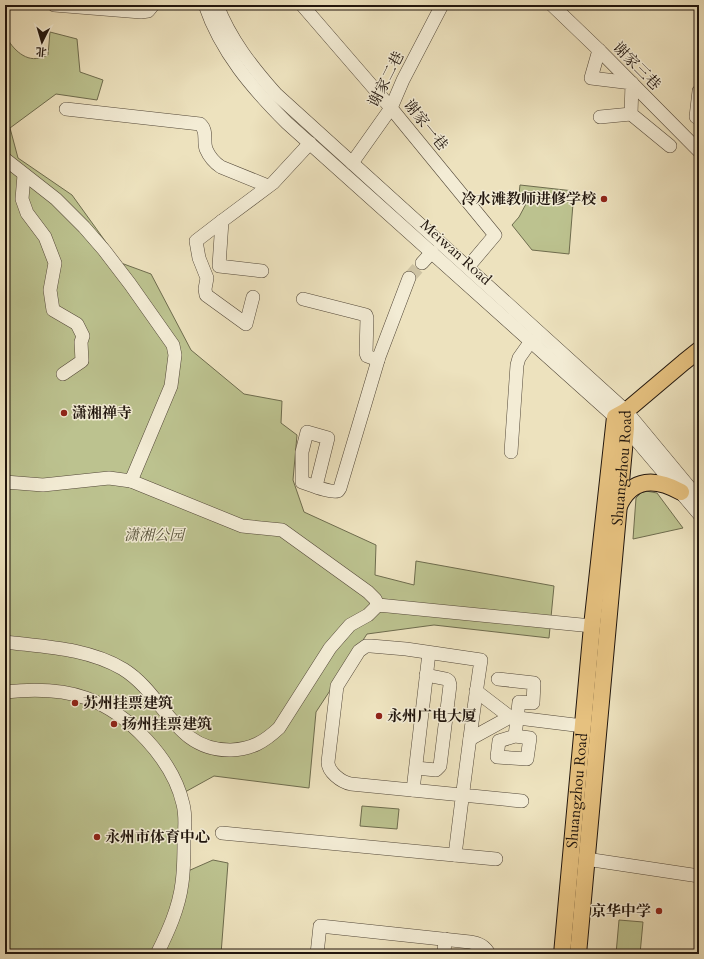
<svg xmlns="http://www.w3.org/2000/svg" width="704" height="959" viewBox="0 0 704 959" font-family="Cardo,'Noto Serif SC',serif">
	<rect width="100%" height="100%" fill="#ede2be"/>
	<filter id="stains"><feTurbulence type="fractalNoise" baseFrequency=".005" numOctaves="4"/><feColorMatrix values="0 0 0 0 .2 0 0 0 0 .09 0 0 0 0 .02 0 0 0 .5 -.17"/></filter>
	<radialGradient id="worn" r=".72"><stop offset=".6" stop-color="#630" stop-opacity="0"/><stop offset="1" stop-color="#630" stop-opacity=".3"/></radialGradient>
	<g fill="#bcc28f" stroke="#6e6c4e">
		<path d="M50,32L77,39L80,72L103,80L97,100L56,94L10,128L18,158L72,195L121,263L151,274L191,350L244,394L282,401L281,423L297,435L293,480L304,512L376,545L375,575L414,585L416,561L554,586L549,638L434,625L367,634L316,712L309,788L214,776L185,792L188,871L213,860L228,863L221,954H5V34C10,46 24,62 39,58C42,58 45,56 48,55Z"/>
		<polygon points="520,185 574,191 569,254 532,250 512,225 519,217 527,202 519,194"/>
		<polygon points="646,491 657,493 683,528 633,539 636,498 641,493"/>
		<polygon points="362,806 399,809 397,829 360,826"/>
		<polygon points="619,920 643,922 640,954 616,954"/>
	</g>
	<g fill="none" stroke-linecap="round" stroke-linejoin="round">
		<polyline stroke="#cec3a3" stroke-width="13" stroke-dasharray="13 6" stroke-linecap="butt" points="409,278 422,263"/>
		<g stroke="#534839" stroke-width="14">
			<g id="minor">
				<polyline points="54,5 141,12 148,11 153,5"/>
				<path d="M205,5C221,52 252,88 287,123L615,417L626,428L699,514"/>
				<path d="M217,5C230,39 252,67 276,94L626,411L699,499"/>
				<polyline points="302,5 391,108 495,235 468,267"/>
				<polyline points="552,5 601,52 699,151"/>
				<polyline points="599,50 591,78 632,83 631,114 670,146"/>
				<path d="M66,109L200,124C208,131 203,140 206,149C209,156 215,163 221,167L268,186"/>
				<polyline points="600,117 631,114"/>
				<polyline points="696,117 699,91"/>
				<polyline points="5,159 56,199 84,227 104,250 130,284 173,345 175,355 171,386 131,481 109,478 43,485 5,482"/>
				<polyline points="352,163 391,108 403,80 442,5"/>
				<polyline points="24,175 22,199 27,213 45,237 55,263 50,290 53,310 77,324 83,336 81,342 82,361 63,374"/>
				<polyline points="222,221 196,241 199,258 207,278 205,289 206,295 246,324 253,297"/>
				<polyline points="422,263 432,252"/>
				<polyline points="262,271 219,266 222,221 273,183 310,143"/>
				<polyline points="303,299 366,315 367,318 366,353 367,356 378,360"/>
				<polyline points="511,452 517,365 519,358 531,341"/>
				<polyline points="131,481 242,526 282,530 368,592 375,599 378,605"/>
				<path d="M316,486L328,438L307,432L302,452V482C311,485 330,493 338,491L340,488L379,357L409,278"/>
				<path d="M5,642C45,647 87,648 123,669C165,695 174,751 231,750C252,749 264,742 279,728L330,648L350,625L368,615L378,605L592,626"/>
				<polyline points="498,679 534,683 533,703 519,702 515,736 530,738 527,759 497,757 499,741 515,736"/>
				<polyline points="476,691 510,717"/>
				<path d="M5,692C32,689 61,689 86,698C129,713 173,760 183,804C186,816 185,829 184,840C184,855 184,869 182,883C179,908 168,932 157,954"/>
				<polyline points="470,739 510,717 583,726"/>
				<polyline points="416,768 436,770 440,766 450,685 449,681 446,679 426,675"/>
				<polyline points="413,790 429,653"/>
				<polyline points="222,833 496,859"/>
				<path d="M455,855C463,790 471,725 481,660L406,649L371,646H366L359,651L337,686L328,762C328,772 341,782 351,784L522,801"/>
				<polyline points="586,859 699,876"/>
				<path d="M317,954L320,926L470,942C479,943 485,946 489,954"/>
				<polyline points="444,954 445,939"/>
			</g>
		</g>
		<g stroke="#20150d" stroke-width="18">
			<g id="major">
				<path d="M619,506C632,477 656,478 681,492"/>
				<path id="s1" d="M562,954L592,626L615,417L626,411L684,362L699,350"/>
				<path id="s2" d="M578,954L623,460L626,428V411"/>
			</g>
		</g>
		<use href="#minor" stroke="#f3ecd5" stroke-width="13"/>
		<use href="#major" stroke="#e6c17f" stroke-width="16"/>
	</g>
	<g fill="#8f2418" stroke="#f3ecd5" stroke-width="1.5">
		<circle cx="604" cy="199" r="4"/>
		<circle cx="64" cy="413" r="4"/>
		<circle cx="75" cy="703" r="4"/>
		<circle cx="379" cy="716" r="4"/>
		<circle cx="114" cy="724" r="4"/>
		<circle cx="97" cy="837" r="4"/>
		<circle cx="659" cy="911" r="4"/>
	</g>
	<g text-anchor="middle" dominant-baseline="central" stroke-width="3" stroke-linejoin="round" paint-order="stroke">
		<g font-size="15" fill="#20150d" stroke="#f3ecd5">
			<text transform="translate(637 66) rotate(45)">谢家三巷</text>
			<text transform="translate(386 79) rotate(-63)">谢家二巷</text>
			<text transform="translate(426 125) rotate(51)">谢家一巷</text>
			<text transform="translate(456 252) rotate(42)">Meiwan Road</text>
			<text stroke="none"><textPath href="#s2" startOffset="488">Shuangzhou Road</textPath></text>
			<text stroke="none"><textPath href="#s1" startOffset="164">Shuangzhou Road</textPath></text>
		</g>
		<g font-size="15" font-weight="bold" fill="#20150d" stroke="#f3ecd5" text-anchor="start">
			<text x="596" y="199" text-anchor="end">冷水滩教师进修学校</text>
			<text x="72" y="413">潇湘禅寺</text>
			<text x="83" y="703">苏州挂票建筑</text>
			<text x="387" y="716">永州广电大厦</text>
			<text x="122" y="724">扬州挂票建筑</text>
			<text x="105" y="837">永州市体育中心</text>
			<text x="651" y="911" text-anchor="end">京华中学</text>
		</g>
		<g font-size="15" font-style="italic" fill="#57523a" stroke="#f3ecd5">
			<text x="154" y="535">潇湘公园</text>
		</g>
	</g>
	<rect width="704" height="959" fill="none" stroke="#ede2be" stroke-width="20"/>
	<rect x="6" y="6" width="692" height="947" fill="none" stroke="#20150d" stroke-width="2"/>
	<rect x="10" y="10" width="684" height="939" fill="none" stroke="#20150d"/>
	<g transform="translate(42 42) rotate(185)" stroke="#f3ecd5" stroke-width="3" paint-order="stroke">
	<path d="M0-3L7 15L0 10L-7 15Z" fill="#20150d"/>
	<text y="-6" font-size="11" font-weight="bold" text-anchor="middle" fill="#20150d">北</text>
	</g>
	<rect width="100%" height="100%" filter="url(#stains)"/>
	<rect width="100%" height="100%" fill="url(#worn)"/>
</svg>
